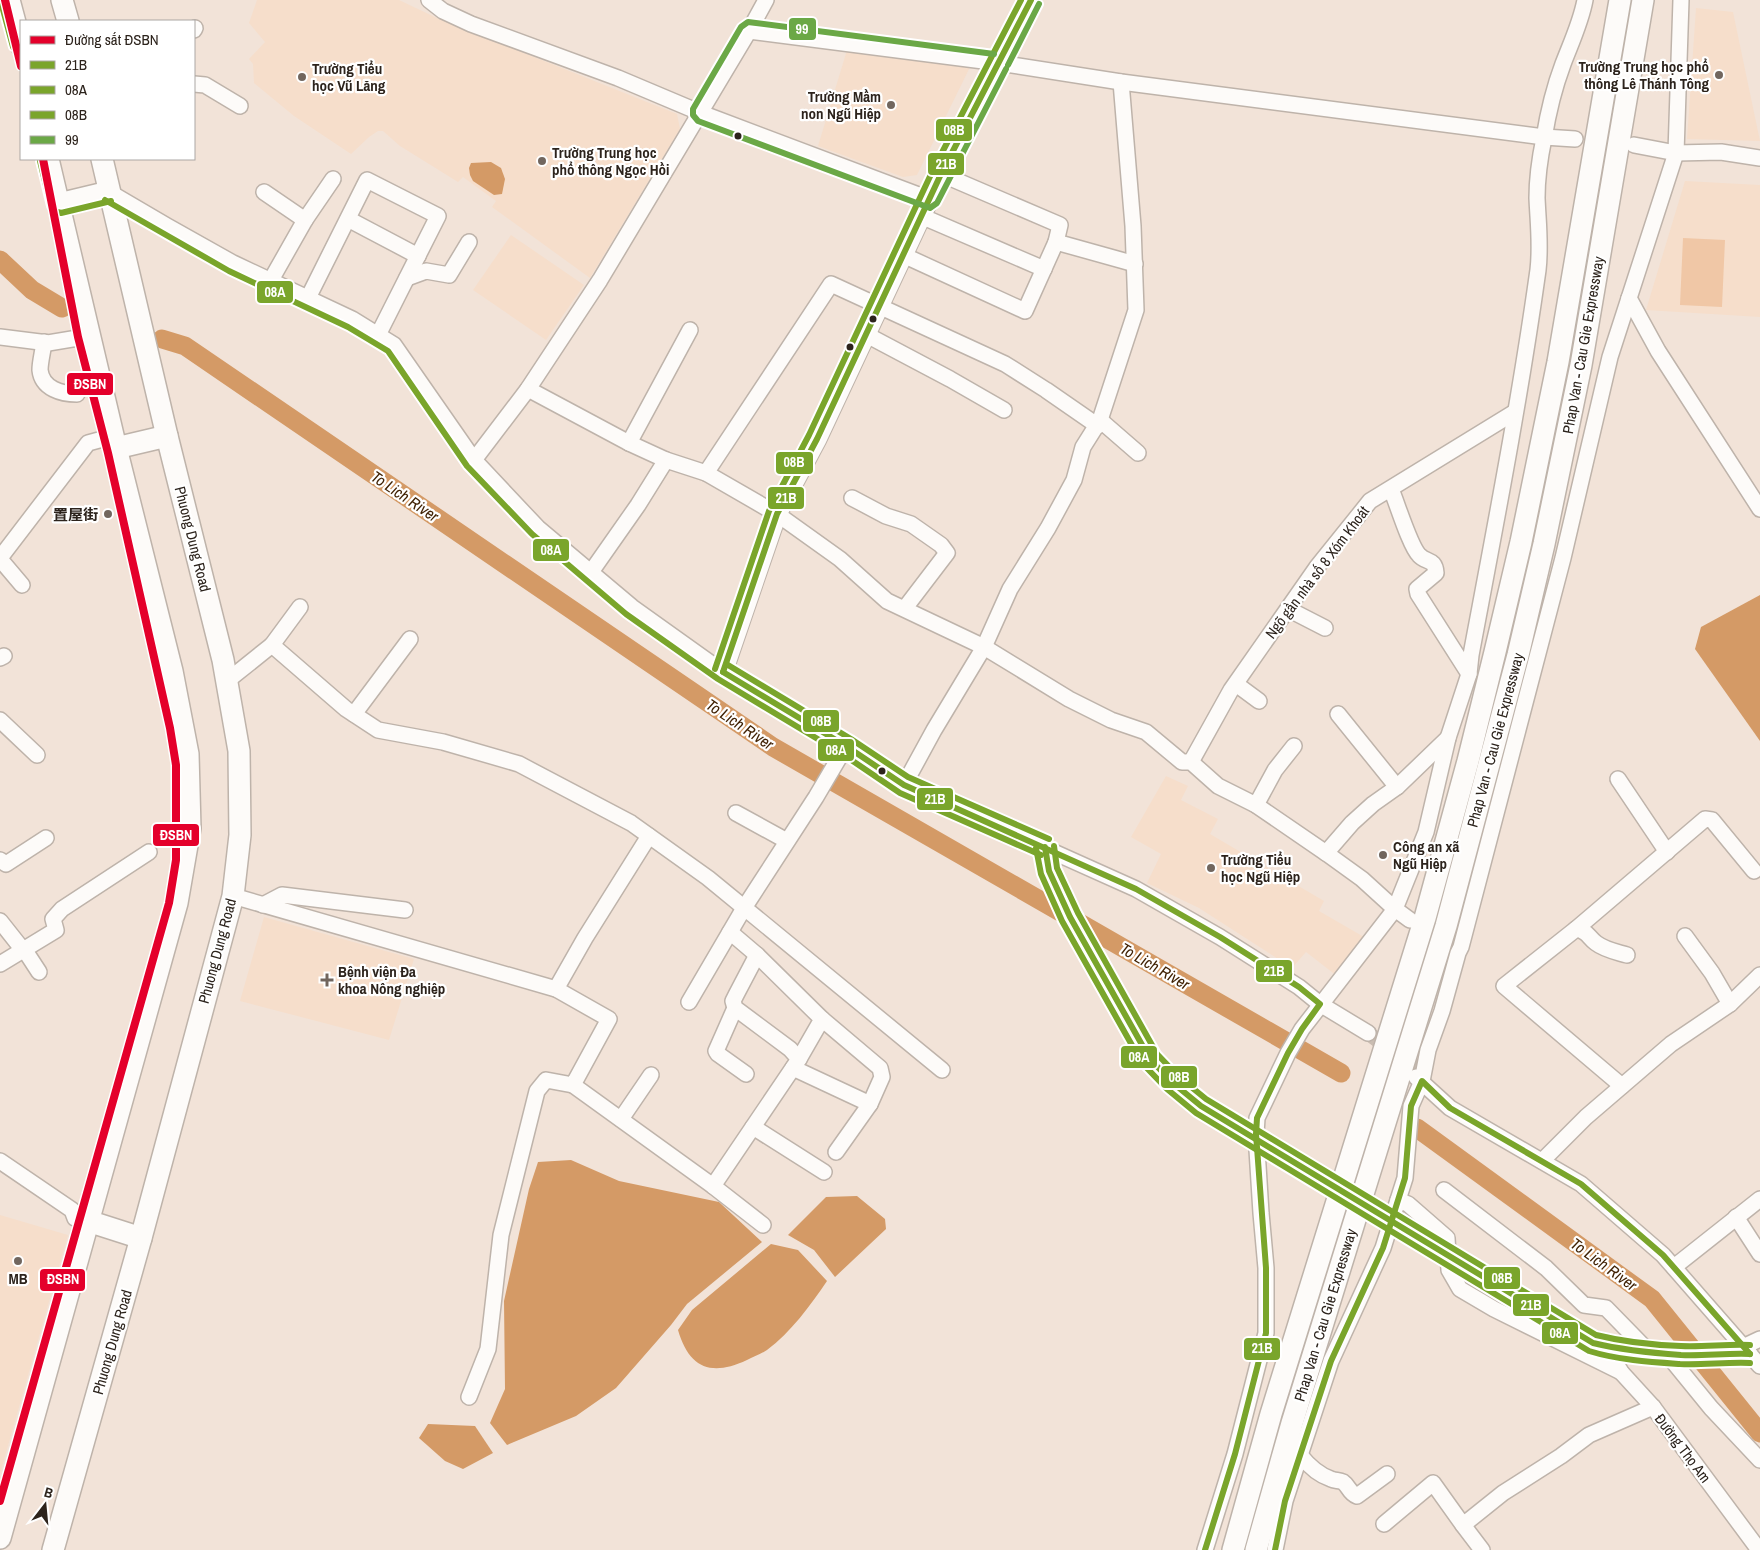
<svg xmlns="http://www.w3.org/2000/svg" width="1760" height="1550" viewBox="0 0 1760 1550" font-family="'Archivo Narrow','Noto Sans SC',sans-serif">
	<rect width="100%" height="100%" fill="#f2e3d8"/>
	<g fill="#f6decb">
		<polygon points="257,0 399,0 437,18 677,114 680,129 590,278 492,207 496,201 463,177 458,182 400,146 383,131 378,131 369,137 351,154 294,116 254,83 253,64 249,59 265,42 249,23"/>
		<polygon points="1696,8 1733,12 1760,141 1687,139"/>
		<polygon points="847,50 972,63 917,175 903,177 818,146"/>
		<polygon points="1685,181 1760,185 1760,317 1646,310"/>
		<polygon points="511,235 584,285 546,340 473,290"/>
		<polygon points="1166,776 1188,786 1181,800 1218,819 1210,834 1324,901 1319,911 1364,937 1337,976 1306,952 1292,968 1199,908 1147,883 1161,854 1131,837"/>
		<polygon points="264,917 414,959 389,1040 240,1001"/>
		<polygon points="0,1215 68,1235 0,1474"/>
	</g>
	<polygon fill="#f0c7a6" points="1683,238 1725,240 1722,307 1680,305"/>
	<g fill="#d49a66">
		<polygon points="491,162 501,168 505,179 502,194 494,195 473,181 470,175 469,168 471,163"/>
		<polygon points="1760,595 1760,741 1695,649 1701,627"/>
		<polygon points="571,1160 619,1181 719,1202 762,1242 687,1304 671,1325 616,1388 576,1416 507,1445 490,1423 505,1389 504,1301 529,1189 538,1162"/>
		<polygon points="857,1196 885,1219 886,1229 835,1277 814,1250 788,1235 826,1197"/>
		<path d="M771,1244L798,1250L827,1281C810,1306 791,1332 767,1350C761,1354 753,1357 747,1360C711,1377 689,1368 678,1330L692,1310Z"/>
		<polygon points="428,1424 475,1426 493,1453 463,1469 445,1461 419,1438"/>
	</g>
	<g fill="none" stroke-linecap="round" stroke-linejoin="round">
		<g stroke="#d49a66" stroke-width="19">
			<polyline points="0,260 32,290 62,308"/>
			<polyline points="162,339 185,346 773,747 1341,1073"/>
			<polyline points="1417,1128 1652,1299 1760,1433"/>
		</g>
		<polyline stroke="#cabdb2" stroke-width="15" stroke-dasharray="15 8" stroke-linecap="butt" points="1368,1033 1419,1071"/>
		<g stroke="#beb3aa" stroke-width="18">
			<g id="minor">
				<polyline points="429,0 443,11 471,24 618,78 701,113 929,199"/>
				<polyline points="194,30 195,28"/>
				<polyline points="749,31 999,63 1121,82 1544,137 1575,139"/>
				<polyline points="194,84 205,85 240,106"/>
				<polyline points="1634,145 1676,153 1721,152 1760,158"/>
				<polyline points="109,192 167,226 233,263 352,319 394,345 474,460 538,528 632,607 723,672 846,746 904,785 1136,889 1220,937 1299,987 1320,1004 1368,1033"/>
				<polyline points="264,192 305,220 271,280"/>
				<polyline points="921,216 1044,269"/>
				<polyline points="348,219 418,256"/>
				<polyline points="305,220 333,179"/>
				<polyline points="1056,242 1135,264"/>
				<polyline points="903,255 1025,311 1056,242 1060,225 941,174"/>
				<polyline points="407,278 426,271 449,275 469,242"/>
				<polyline points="308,298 367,180 438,216 378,335"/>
				<polyline points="1629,298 1658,351 1760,509"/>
				<polyline points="865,334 950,379 1004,410"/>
				<polyline points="0,337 48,343 90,336"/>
				<path d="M44,342C43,351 40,362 40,370C42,389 62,394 77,394"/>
				<polyline points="528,389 629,443 666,460 706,473 777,514 840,559 887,601 984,647 1069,699 1111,720 1146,732 1182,762 1191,762 1218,786 1256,805 1326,853 1362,879 1395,909 1410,920"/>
				<polyline points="1100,420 1138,453"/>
				<polyline points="629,443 690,330"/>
				<polyline points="474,460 528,389 600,280 749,31 766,0"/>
				<polyline points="706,473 831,284 1005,364 1046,390 1098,426"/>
				<path d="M1391,489C1397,503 1410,546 1419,555C1426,563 1435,558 1436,573L1417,589L1418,594L1469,674"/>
				<polyline points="852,498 886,516 911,524 941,545 947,553 905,608"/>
				<polyline points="0,558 88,443 99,440"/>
				<polyline points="0,559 22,585"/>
				<polyline points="591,572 638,505 666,460"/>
				<polyline points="1288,609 1325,628"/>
				<polyline points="272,645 346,709 378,730 443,742 519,764 631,823 708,878 942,1070"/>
				<polyline points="0,658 4,656"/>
				<polyline points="227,681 272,645 300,607"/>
				<polyline points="1236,684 1259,701"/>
				<polyline points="354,714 410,639"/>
				<polyline points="1338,714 1397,787"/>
				<polyline points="0,720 37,755"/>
				<polyline points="1191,762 1231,690 1317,567 1370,501 1515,412"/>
				<polyline points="1618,779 1667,852"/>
				<polyline points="904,785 934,730 984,647 1010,589 1048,528 1074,480 1083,447 1100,420 1136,310 1133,226 1121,82"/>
				<polyline points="1256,805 1275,770 1294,746"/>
				<polyline points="736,813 787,841"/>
				<path d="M1045,847C1050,892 1079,929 1100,968C1121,1007 1140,1053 1173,1083C1194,1103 1219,1116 1243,1130"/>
				<polyline points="1326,853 1352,823 1373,804 1397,787 1448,738"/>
				<polyline points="0,860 6,864 46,838"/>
				<polyline points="233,896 556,989 609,1019 573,1085 546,1080 537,1091 501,1235 488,1349 469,1397"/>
				<polyline points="263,905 282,895 405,910"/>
				<polyline points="0,921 23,950"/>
				<path d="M1576,929C1589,932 1587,936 1596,943C1605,950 1617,952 1627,955"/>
				<polyline points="730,932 757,955 822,1019 799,1059"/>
				<polyline points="1685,936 1712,973 1730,1004"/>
				<polyline points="24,949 39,972"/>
				<polyline points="0,964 56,930 53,919 62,909 149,852"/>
				<polyline points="556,989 585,938 649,836"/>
				<polyline points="689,1002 744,908 816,797 846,746"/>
				<polyline points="735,1008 716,1051 718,1054 746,1074"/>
				<polyline points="822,1019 880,1068 882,1077 870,1104"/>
				<polyline points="793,1068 870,1104 836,1152"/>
				<polyline points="1416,1077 1450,1108 1581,1184 1663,1255 1760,1366"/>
				<polyline points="573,1085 713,1186 763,1225"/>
				<polyline points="1622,1086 1504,986 1576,929 1705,819 1712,820 1754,871"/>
				<polyline points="621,1119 651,1075"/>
				<polyline points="753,1127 824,1172"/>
				<polyline points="0,1161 72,1210 75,1218 88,1221"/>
				<polyline points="1542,1161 1586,1117 1671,1044 1730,1004 1760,975"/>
				<polyline points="713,1186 799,1059 790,1049 735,1008 733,1001 736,995 757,955"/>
				<polyline points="1444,1190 1546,1268 1584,1305 1606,1308 1649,1352"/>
				<polyline points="1398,1200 1408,1204 1447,1238 1449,1270 1460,1289 1494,1309 1621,1372"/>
				<polyline points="1736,1217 1760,1254"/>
				<polyline points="1674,1267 1760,1199"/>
				<polyline points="1475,1273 1593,1343 1617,1349 1682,1355 1728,1353 1750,1354"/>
				<polyline points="1743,1347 1760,1339"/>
				<polyline points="1667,1354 1711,1408 1760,1460"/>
				<polyline points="1617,1365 1621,1372 1653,1407 1759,1550"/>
				<path d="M1300,1455C1308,1465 1319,1475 1331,1479C1335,1481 1339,1480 1343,1482C1349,1486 1349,1493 1357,1496L1387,1474"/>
				<polyline points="1384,1524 1433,1483 1463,1525 1503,1493 1561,1456 1589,1435 1653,1407"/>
				<polyline points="1463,1525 1482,1550"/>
				<path d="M1205,1550L1235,1454L1266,1333V1268L1261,1213L1256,1134L1257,1118L1288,1053L1302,1029L1395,909L1426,832L1448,738L1469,674L1471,655C1495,527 1520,399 1538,270C1541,245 1538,222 1537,198C1537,178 1540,157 1544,138C1548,113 1554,88 1563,64C1571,43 1581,22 1585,0"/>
				<polyline points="1275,1550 1285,1501 1331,1361 1383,1248 1398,1200 1405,1178 1411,1106 1422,1081 1428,1050 1442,1011 1458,953 1461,947 1563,558 1610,357 1676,153 1681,0"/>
			</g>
		</g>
		<g stroke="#beb3aa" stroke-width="21">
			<polyline id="major" points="723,672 777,514 817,439 941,174 1031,0"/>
		</g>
		<g stroke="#beb3aa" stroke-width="24">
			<g id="highway">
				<polyline points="9,0 21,45"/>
				<polyline points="62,0 68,21"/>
				<polyline points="59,204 109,192"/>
				<polyline points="116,448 167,436"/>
				<polyline points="88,1221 141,1238"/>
				<polyline points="0,1538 177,903 190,828 188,754 172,671 116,448 48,159"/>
				<polyline points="53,1550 141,1238 233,896 240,835 239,751 223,660 167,436 102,159"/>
				<polyline points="1233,1550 1271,1414 1425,918 1468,761 1495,652 1521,542 1558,362 1620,0"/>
				<polyline points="1256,1550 1292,1423 1446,926 1518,655 1544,544 1581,365 1643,0"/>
			</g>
		</g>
		<use href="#minor" stroke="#fdfbf9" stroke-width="15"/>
		<use href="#major" stroke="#fdfbf9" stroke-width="19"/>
		<use href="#highway" stroke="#fdfbf9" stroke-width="21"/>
		<g stroke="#beb3aa" stroke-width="18" stroke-linecap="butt">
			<polyline id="minor-bridge" points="1243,1130 1475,1273"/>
		</g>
		<use href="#minor-bridge" stroke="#fdfbf9" stroke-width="15"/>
		<g stroke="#fff" stroke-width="10">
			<g id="bus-1">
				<polyline points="723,672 846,746 904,785 1136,889 1220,937 1299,987 1320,1004 1302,1029 1288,1053 1257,1118 1256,1134 1266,1268 1266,1333 1235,1454 1205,1550"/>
				<polyline points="723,672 777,514 817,439 941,174 1031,0"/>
				<path d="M1045,847L1049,871L1070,917L1150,1059L1173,1083L1201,1106L1593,1343C1622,1350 1651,1353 1681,1355C1704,1356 1727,1353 1750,1354"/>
				<polyline points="1275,1550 1285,1501 1331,1361 1383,1248 1405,1178 1411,1106 1422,1081 1450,1108 1581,1184 1663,1255 1750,1354"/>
			</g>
		</g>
		<g stroke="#fff" stroke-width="10">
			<g id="bus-2">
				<polyline points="1,2 13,47"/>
				<polyline points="40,161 51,206 54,211 61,213 111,201"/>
				<polyline points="105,200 229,271 348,327 388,351 467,466 532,534 626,614 718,679 841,753 900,793 1041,855"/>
				<path d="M1036,848L1041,874L1062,921L1142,1063L1167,1089L1196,1113L1589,1351C1618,1360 1650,1362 1680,1364C1703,1365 1727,1362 1750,1363"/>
			</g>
		</g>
		<g stroke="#fff" stroke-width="10">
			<g id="bus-3">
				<polyline points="728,665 851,739 908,777 1049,839"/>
				<polyline points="715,669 769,511 809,435 933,170 1021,0"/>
				<path d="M1054,846L1057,868L1078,913L1157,1054L1179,1077L1206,1099L1596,1335C1624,1342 1652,1345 1681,1346C1704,1347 1727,1344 1750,1345"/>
			</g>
		</g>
		<g stroke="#fff" stroke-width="10">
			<g id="bus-4">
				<polyline points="994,54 748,22 741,27 693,109 693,115 698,121 930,208 937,203 1006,69"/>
				<polyline points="1008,65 1039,4"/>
			</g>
		</g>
		<use href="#bus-1" stroke="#7aa52b" stroke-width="6"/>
		<use href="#bus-2" stroke="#7aa52b" stroke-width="6"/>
		<use href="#bus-3" stroke="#7aa52b" stroke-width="6"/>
		<use href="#bus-4" stroke="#6ba846" stroke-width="6"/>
		<g stroke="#fff" stroke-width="11">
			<g id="rail-1">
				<polyline points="5,0 21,66"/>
				<polyline points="0,1501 169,903 176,860 176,765 170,728 108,453 78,337 43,159"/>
			</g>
		</g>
		<use href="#rail-1" stroke="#e4002b" stroke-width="8"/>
	</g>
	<g fill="#71665e" stroke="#fff" stroke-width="2">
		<circle cx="1719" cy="75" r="5"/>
		<circle cx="302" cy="77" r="5"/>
		<circle cx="891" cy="105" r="5"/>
		<circle cx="542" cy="161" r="5"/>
		<circle cx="108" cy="514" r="5"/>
		<circle cx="1383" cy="855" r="5"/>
		<circle cx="1211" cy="868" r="5"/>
		<path d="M324.5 972.5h5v5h5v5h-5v5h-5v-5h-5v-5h5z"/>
		<circle cx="18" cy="1261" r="5"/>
	</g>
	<g fill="#2c231c" stroke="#fff" stroke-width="2">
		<circle cx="738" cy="136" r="4.5"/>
		<circle cx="873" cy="319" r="4.5"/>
		<circle cx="850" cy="347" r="4.5"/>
		<circle cx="882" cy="771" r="4.5"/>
	</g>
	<g text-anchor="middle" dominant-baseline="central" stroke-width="4.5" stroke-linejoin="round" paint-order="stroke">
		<g font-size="15" font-weight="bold" fill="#2c231c" stroke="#fff" text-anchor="start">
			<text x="1709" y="66" text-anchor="end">Trường Trung học phổ<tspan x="1709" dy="17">thông Lê Thánh Tông</tspan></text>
			<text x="312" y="68">Trường Tiểu<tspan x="312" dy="17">học Vũ Lăng</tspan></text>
			<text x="881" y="96" text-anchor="end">Trường Mầm<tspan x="881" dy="17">non Ngũ Hiệp</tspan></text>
			<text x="552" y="152">Trường Trung học<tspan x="552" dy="17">phổ thông Ngọc Hồi</tspan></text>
			<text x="98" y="514" text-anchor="end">置屋街</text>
			<text x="1393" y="846">Công an xã<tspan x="1393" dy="17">Ngũ Hiệp</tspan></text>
			<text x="1221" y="859">Trường Tiểu<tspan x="1221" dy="17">học Ngũ Hiệp</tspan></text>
			<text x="338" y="971">Bệnh viện Đa<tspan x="338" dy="17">khoa Nông nghiệp</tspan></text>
			<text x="18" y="1278" text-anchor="middle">MB</text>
		</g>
		<g font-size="15" fill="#2c231c" stroke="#fff">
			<text transform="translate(1583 345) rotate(-80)">Phap Van - Cau Gie Expressway</text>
			<text transform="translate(193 539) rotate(76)">Phuong Dung Road</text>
			<text transform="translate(1317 572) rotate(-53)">Ngõ gần nhà số 8 Xóm Khoát</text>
			<text transform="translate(1495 740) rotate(-75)">Phap Van - Cau Gie Expressway</text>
			<text transform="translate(217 951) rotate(-75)">Phuong Dung Road</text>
			<text transform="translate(1325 1315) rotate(-73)">Phap Van - Cau Gie Expressway</text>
			<text transform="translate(112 1342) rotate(-74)">Phuong Dung Road</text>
			<text transform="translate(1683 1448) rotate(53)">Đường Thọ Am</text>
		</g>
		<g font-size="16" font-style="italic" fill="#412204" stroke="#fff">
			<text transform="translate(405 496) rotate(34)">To Lich River</text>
			<text transform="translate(740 724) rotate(34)">To Lich River</text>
			<text transform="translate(1155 966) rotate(30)">To Lich River</text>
			<text transform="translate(1604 1264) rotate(36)">To Lich River</text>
		</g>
	</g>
	<g stroke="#fff" stroke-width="2">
		<rect x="788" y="17" width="29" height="24" rx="5" fill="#6ba846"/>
		<rect x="935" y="118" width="38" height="24" rx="5" fill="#7aa52b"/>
		<rect x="927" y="152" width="38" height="24" rx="5" fill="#7aa52b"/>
		<rect x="256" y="280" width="38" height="24" rx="5" fill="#7aa52b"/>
		<rect x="66" y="372" width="48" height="24" rx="5" fill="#e4002b"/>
		<rect x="775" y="451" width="39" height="24" rx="5" fill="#7aa52b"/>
		<rect x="767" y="486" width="38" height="24" rx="5" fill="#7aa52b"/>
		<rect x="532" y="538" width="38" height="24" rx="5" fill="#7aa52b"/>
		<rect x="802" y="709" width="38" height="24" rx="5" fill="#7aa52b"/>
		<rect x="817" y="738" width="38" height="24" rx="5" fill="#7aa52b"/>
		<rect x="916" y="787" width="38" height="24" rx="5" fill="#7aa52b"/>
		<rect x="152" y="823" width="48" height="24" rx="5" fill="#e4002b"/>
		<rect x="1255" y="959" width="38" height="24" rx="5" fill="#7aa52b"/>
		<rect x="1120" y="1045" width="38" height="24" rx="5" fill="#7aa52b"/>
		<rect x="1160" y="1065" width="38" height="24" rx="5" fill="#7aa52b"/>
		<rect x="1483" y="1266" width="38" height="24" rx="5" fill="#7aa52b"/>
		<rect x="39" y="1268" width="47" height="24" rx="5" fill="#e4002b"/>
		<rect x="1512" y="1293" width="38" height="24" rx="5" fill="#7aa52b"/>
		<rect x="1541" y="1321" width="38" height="24" rx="5" fill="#7aa52b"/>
		<rect x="1243" y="1337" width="38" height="24" rx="5" fill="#7aa52b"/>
	</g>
	<g font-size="14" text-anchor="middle" font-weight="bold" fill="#fff">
		<text x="802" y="34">99</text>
		<text x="954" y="135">08B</text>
		<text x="946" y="169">21B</text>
		<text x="275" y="297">08A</text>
		<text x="90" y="389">ĐSBN</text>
		<text x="794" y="467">08B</text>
		<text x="786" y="503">21B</text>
		<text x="551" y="555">08A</text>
		<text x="821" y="726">08B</text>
		<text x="836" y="755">08A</text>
		<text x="935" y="804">21B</text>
		<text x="176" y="840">ĐSBN</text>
		<text x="1274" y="976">21B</text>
		<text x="1139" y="1062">08A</text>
		<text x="1179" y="1082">08B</text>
		<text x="1502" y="1283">08B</text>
		<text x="63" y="1284">ĐSBN</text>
		<text x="1531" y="1310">21B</text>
		<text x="1560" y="1338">08A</text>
		<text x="1262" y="1353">21B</text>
	</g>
	<rect x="20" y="20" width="175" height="140" fill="#ffffff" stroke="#aba7a4"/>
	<rect x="30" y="36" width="25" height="8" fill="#e4002b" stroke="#aba7a4"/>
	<text x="65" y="45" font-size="15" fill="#2c231c">Đường sắt ĐSBN</text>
	<rect x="30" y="61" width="25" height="8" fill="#7aa52b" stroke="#aba7a4"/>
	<text x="65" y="70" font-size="15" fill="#2c231c">21B</text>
	<rect x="30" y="86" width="25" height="8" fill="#7aa52b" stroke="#aba7a4"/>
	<text x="65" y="95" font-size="15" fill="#2c231c">08A</text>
	<rect x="30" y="111" width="25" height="8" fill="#7aa52b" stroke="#aba7a4"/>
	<text x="65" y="120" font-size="15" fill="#2c231c">08B</text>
	<rect x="30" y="136" width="25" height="8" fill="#6ba846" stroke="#aba7a4"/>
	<text x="65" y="145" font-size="15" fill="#2c231c">99</text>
	<g transform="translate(45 1505) rotate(16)" stroke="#ffffff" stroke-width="4" paint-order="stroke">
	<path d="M0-4L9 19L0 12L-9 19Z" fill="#2c231c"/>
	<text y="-8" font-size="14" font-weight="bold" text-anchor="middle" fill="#2c231c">B</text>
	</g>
</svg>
